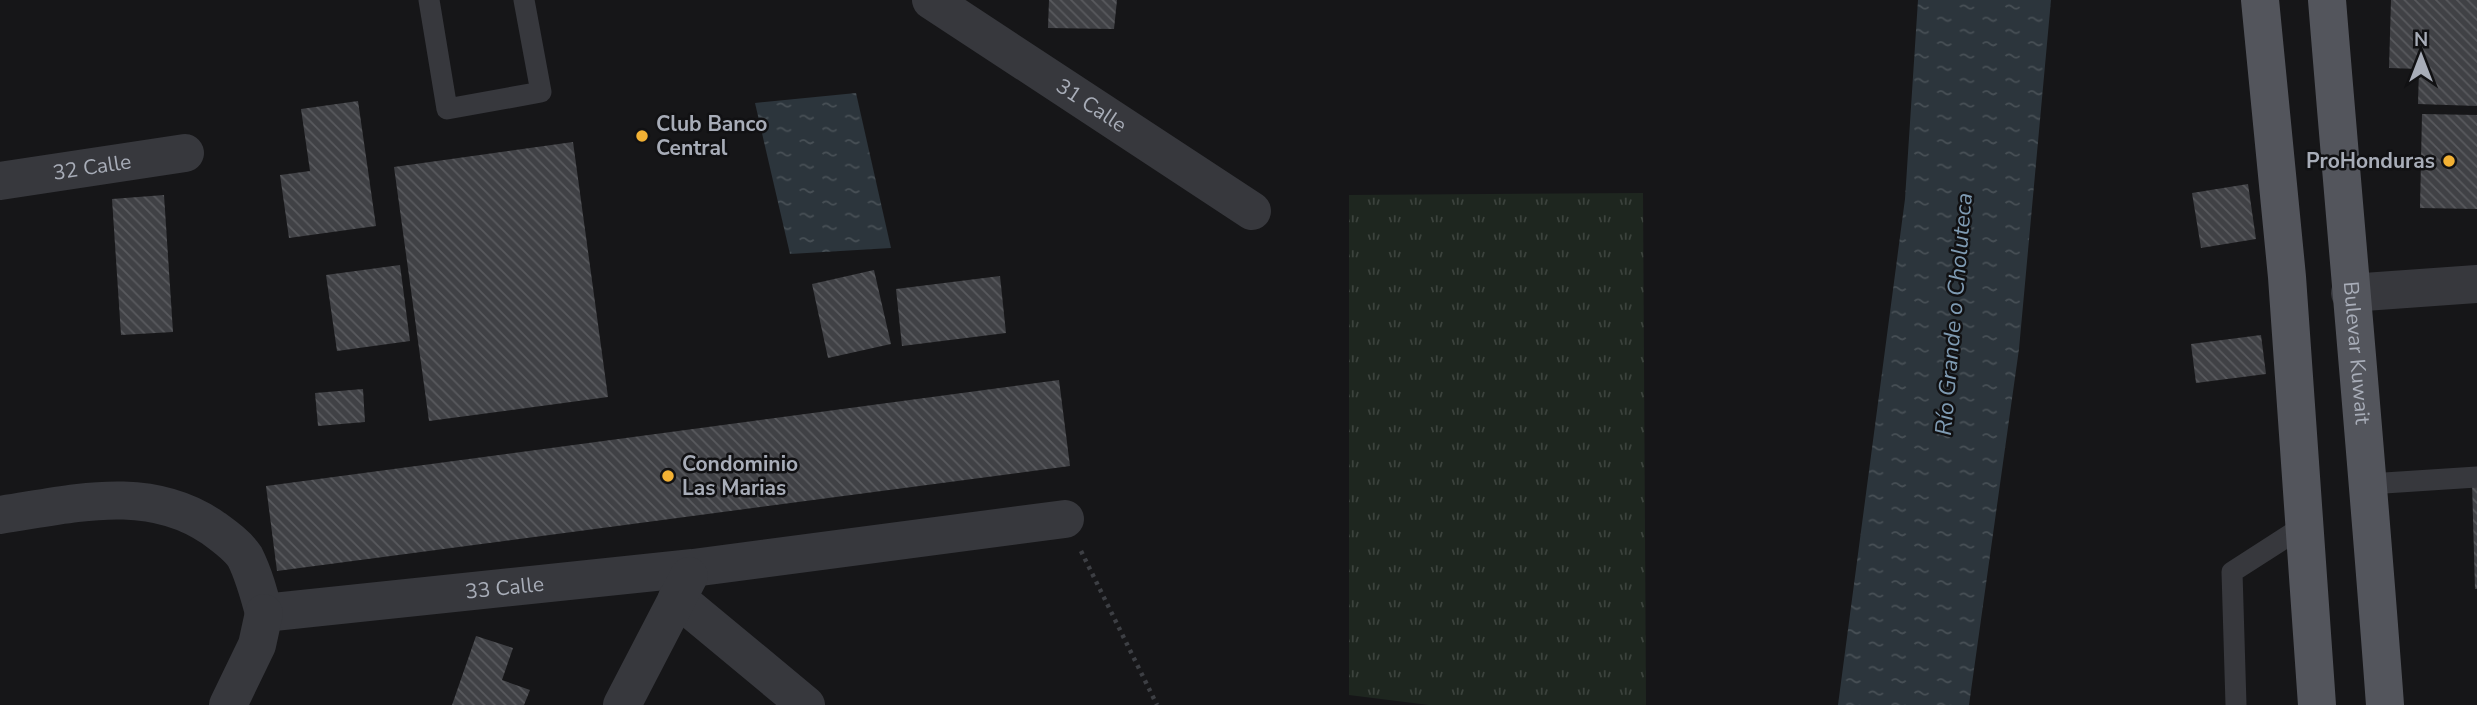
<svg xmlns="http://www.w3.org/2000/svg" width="2477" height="705" viewBox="0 0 2477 705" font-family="'Nunito Sans',sans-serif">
	<defs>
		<pattern id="park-tufts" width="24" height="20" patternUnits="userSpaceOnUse" patternTransform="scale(1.75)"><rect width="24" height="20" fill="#1e261f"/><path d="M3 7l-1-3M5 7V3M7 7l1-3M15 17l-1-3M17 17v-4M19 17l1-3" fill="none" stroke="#3c433d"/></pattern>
		<pattern id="water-ripples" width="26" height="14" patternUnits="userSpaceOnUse" patternTransform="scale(1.75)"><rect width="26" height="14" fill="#2c353c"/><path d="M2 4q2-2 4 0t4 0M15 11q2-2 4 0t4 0" fill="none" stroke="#485056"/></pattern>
		<pattern id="building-back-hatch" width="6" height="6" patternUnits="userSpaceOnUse" patternTransform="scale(1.75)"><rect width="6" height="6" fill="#404145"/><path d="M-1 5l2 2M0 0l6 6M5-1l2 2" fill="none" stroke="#595a5e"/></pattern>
	</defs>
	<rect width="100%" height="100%" fill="#161618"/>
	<polygon fill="url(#park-tufts)" points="1643,193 1646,705 1429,705 1349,695 1349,195"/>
	<g fill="url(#water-ripples)">
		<polygon points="1918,0 2051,0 2019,349 1969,705 1838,705 1905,199"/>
		<polygon points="856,93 891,248 790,254 755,103"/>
	</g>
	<g fill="url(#building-back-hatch)">
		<polygon points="1049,0 1117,0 1114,29 1048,28"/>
		<polygon points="2391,0 2477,0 2477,106 2418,104 2419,69 2389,68"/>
		<polygon points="358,101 376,226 289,238 280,175 310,171 301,109"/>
		<polygon points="2422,114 2477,115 2477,209 2420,208"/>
		<polygon points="573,142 608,397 429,421 394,167"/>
		<polygon points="2248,184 2256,239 2201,248 2192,193"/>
		<polygon points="164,195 173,332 121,335 112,199"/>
		<polygon points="400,265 410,341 337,351 326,275"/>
		<polygon points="874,270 891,344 828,358 812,284"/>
		<polygon points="1000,276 1006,333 902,346 896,289"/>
		<polygon points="2261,335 2266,374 2196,383 2191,344"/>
		<polygon points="1059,380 1070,466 277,571 266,486"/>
		<polygon points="363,389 365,422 318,426 315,393"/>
		<polygon points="2477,481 2477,589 2475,589 2472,482"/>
		<polygon points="476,636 513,648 502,680 530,690 524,705 452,705"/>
	</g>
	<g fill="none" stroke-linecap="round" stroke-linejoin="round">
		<polyline stroke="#3d3f44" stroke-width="4.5" stroke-dasharray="3.5 5" stroke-linecap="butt" points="1081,551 1157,705"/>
		<g stroke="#37383d" stroke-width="21">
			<polyline points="429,0 447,109 541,92 524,0"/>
			<polyline points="2369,484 2477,477"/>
			<polyline points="2236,705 2232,572 2305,525"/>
		</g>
		<g stroke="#37383d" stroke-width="38">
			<path id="s1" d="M931,0L1252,211"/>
			<path id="s2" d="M0,181L185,153"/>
			<polyline points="2350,293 2477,284"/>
			<path id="s3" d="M0,515C73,504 148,483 213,528C224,536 238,546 245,557C254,575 259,594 264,613L693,568L1065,519"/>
			<polyline points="677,598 806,705"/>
			<polyline points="228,705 257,645 264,613"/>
			<polyline points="622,705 689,576"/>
		</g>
		<g stroke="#53555c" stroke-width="38">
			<polyline points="2260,0 2287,277 2317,705"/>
			<path id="s4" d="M2327,0C2346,235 2368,470 2385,705"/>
		</g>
	</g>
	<g fill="#f2b134" stroke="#111113" stroke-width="2.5">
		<circle cx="642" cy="136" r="7"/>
		<circle cx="2449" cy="161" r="7"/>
		<circle cx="668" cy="476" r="7"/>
	</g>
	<g text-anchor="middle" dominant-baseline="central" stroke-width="5" stroke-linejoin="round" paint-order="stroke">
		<g font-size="21" fill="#a8adb8" stroke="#111113">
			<text stroke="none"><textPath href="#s1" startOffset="192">31 Calle</textPath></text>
			<text stroke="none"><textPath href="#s2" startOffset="93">32 Calle</textPath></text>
			<text stroke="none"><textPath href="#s4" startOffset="354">Bulevar Kuwait</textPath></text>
			<text stroke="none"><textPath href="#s3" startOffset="564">33 Calle</textPath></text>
		</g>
		<g font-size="21" font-weight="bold" fill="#a8adb8" stroke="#111113" text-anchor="start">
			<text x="656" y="124">Club Banco<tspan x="656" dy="24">Central</tspan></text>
			<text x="2435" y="161" text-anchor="end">ProHonduras</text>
			<text x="682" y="464">Condominio<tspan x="682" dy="24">Las Marias</tspan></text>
		</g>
		<g font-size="23" font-style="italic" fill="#7f9bb3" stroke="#111113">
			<text transform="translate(1954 314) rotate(-85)">Río Grande o Choluteca</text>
		</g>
	</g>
	<g transform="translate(2421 56)" stroke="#111113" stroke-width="5" paint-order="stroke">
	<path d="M0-5L12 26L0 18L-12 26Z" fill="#a8adb8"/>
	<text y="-10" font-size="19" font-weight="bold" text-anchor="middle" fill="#a8adb8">N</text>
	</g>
</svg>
